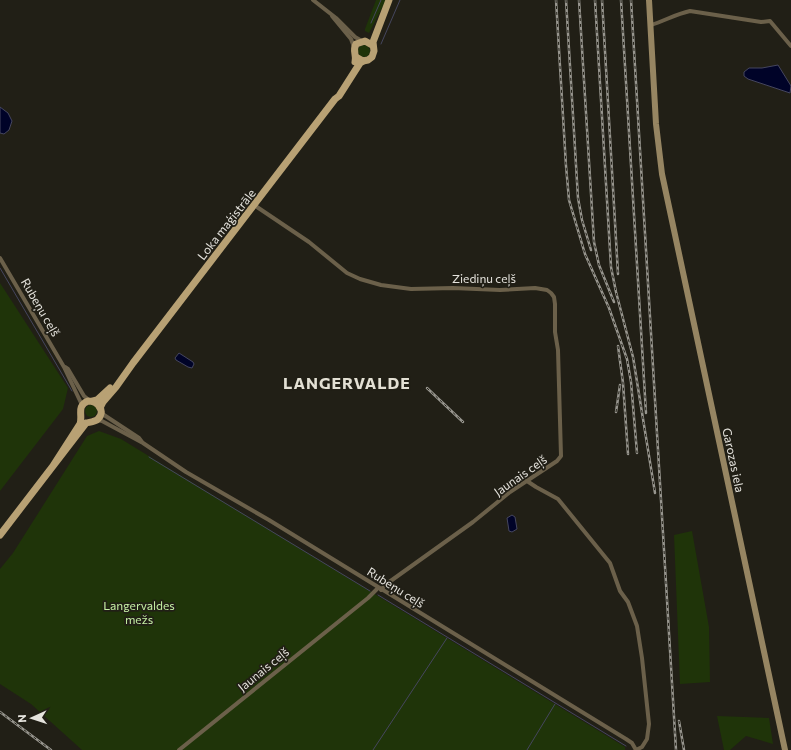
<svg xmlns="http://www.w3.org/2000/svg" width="791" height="750" viewBox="0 0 791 750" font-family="Commissioner,sans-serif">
	<rect width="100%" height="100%" fill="#211f16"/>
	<g fill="#1f3409">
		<polygon points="376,0 386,0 369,33 365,31 365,29"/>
		<circle cx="364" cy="51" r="6"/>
		<polygon points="0,283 68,388 63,409 0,491"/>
		<circle cx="91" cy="411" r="6"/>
		<polygon points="99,431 121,439 625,747 625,750 82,750 31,704 0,684 0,569 13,553 87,436"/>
		<polygon points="692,531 709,627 710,682 680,684 674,535"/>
		<polygon points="717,716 769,718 773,744 746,736 730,750 724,750"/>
	</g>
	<g fill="#000328" stroke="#45465e">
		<polygon points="778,65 791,86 790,93 748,79 744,76 744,72 749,68 762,68"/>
		<polygon points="0,107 8,113 12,121 9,130 4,134 0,133"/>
		<polygon points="179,353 193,362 194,364 192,368 188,367 176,360 175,358"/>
		<polygon points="512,515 515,517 517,529 512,532 509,531 507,518"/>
	</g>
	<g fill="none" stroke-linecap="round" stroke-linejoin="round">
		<g stroke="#45465e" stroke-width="1">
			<polyline points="371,23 381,0"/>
			<polyline points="381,44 400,0"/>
			<polyline points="0,268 72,391"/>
			<polyline points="149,457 370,591"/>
			<polyline points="378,595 626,746"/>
			<polyline points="373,750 447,638"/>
			<polyline points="527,750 555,704"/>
		</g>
		<g stroke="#6b604a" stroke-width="4">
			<polyline points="313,0 336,18 355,37 362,41"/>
			<polyline points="332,16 351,39 354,47"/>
			<path d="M651,25C664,21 676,14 690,11L761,22L770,21L791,46"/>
			<polyline points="254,205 309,242 347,273 360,279 381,285 411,289 453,288 500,290 535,288 547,290 551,293 554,297 555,304 555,332 558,350 561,456 557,461 510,492 473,522 385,585 381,590"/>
			<polyline points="0,258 64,367 82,405"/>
			<polyline points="65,367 68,369 84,396 90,401"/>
			<polyline points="101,413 139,438 142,442"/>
			<polyline points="97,420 102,421 143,443 186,472 269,520 626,739 632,743 636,750"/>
			<polyline points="527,481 536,487 558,499 610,563 620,591 628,602 637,626 642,658 649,724 647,739 642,747 636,750"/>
			<polyline points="179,750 368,598 378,588"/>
		</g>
		<polyline stroke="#968562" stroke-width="6" points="649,0 656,124 662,174 785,750"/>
		<g stroke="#b8a174" stroke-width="7">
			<polyline points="356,57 363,61 368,60 372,57 374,51 373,42 389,0"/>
			<path d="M355,62C357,55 352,51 356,44L365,41L372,45"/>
			<polyline points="93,401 97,400 110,388"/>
			<polyline points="100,408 103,402 116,387 133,363 335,99 339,96 360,63 363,61"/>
			<path d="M0,535L86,423C90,422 95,422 98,419C106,411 98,401 88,401C76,406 83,415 80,424L53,466"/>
		</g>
		<g stroke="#98968f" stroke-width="2.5">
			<g id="rail">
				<polyline points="556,0 566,166 569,200 585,254 609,308 627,359 631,382 637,453"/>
				<polyline points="566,0 578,198 582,220 591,250"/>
				<polyline points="579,0 594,242 599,265 614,302"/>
				<polyline points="595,0 611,267 616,292 633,357 655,493"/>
				<polyline points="602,0 618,274"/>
				<polyline points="621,0 646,413"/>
				<polyline points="631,0 676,750"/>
				<polyline points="618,346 623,383 628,454"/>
				<polyline points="427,388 463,422"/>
				<polyline points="616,412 620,385"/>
				<polyline points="0,712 51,750"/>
				<polyline points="679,721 684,750"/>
			</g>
		</g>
		<use href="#rail" stroke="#211f16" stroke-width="1" stroke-dasharray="3" stroke-linecap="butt"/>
	</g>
	<g text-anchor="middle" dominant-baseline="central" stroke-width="3.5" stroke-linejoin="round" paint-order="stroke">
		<g font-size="12" fill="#e5e3dd" stroke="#211f16">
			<text transform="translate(226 224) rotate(-52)">Loka maģistrāle</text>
			<text x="484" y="278">Ziediņu ceļš</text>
			<text transform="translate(41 307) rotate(60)">Rubeņu ceļš</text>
			<text transform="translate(734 460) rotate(78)">Garozas iela</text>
			<text transform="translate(520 475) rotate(-35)">Jaunais ceļš</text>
			<text transform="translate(396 587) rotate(32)">Rubeņu ceļš</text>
			<text transform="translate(263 669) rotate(-39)">Jaunais ceļš</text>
		</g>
		<g font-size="12" fill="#c5efa4" stroke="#211f16">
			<text x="139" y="605">Langervaldes<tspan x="139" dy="14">mežs</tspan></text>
		</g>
		<g font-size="16" font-weight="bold" letter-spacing="1" fill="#e3e0d4" stroke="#211f16">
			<text x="347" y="382">LANGERVALDE</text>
		</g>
	</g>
	<g transform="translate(32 718) rotate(267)" stroke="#211f16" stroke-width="3" paint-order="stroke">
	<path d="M0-3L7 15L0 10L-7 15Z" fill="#e5e3dd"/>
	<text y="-6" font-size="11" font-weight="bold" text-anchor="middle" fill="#e5e3dd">N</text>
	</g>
</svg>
